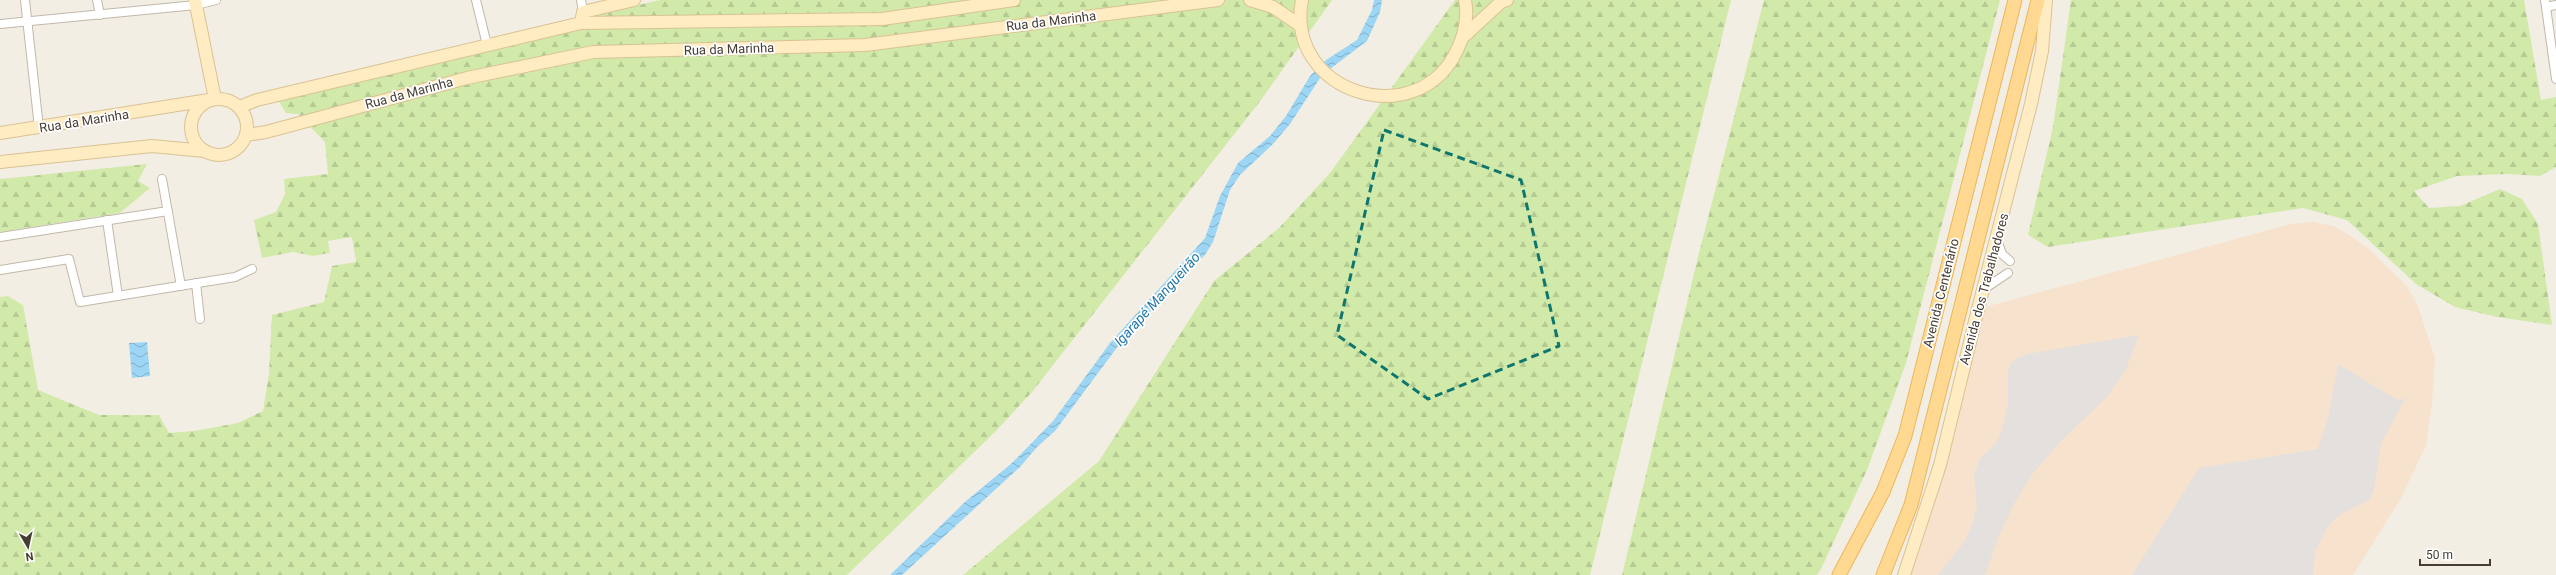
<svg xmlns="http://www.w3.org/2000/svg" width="2556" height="575" viewBox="0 0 2556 575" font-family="Roboto,sans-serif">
	<defs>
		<pattern id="forest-firs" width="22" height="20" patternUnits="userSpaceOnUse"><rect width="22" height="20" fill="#d1eaaa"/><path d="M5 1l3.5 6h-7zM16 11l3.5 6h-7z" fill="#b5ca93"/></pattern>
		<pattern id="water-waves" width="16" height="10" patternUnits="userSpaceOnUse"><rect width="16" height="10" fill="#9cd6f4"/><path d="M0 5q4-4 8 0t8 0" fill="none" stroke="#81afc6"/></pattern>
	</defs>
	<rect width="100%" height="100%" fill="#f3eee4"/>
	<polygon fill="#f7e3cd" points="2314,222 2333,226 2348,234 2369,249 2406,285 2418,306 2435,358 2432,404 2426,446 2400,500 2353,575 1904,575 1978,309 2291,224"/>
	<g fill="url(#forest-firs)">
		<polygon points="660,0 1332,0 1261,100 1032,392 995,432 847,575 0,575 0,297 8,296 23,305 38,390 99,415 159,415 169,433 194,431 238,423 263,411 269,374 272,315 324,302 332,266 356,262 352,237 328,241 330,253 313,256 293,252 262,258 254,220 276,212 285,194 284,179 328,174 325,142 298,114 286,113 275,95 585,17"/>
		<polygon points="1455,0 1731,0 1590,575 963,575 1099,461 1214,281 1279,228 1330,173"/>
		<polygon points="1764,0 2000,0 1906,363 1867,470 1821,569 1817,575 1622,575 1698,257"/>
		<polygon points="2071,0 2524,0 2541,100 2556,97 2556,167 2540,176 2507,174 2457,176 2414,191 2429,208 2460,206 2500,189 2522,199 2538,224 2552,325 2497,317 2455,307 2416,284 2347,220 2303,208 2048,247 2028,235 2053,127"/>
		<polygon points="147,164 138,181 150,188 120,213 0,232 0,179"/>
	</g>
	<g fill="#e3e0dd">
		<polygon points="2139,335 2126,369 2108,396 2062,440 2034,472 2016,500 2000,533 1985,575 1938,575 1965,541 1972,525 1977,506 1974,475 1980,458 1994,446 2001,433 2008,406 2008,371 2010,365 2014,360 2027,354"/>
		<polygon points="2338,364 2396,399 2405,399 2381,444 2374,490 2369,500 2339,515 2327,528 2315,552 2313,575 2132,575 2199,468 2318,449 2328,418"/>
	</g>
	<g fill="url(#water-waves)">
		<polygon points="1374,0 1382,0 1380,12 1367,41 1322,75 1290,124 1273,144 1240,175 1230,190 1213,242 1205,255 1179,278 1140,324 1121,342 1055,431 1037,447 1020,467 902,575 890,575 966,501 1012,463 1053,421 1110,343 1205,238 1220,196 1238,163 1270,136 1286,116 1310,76 1326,60 1357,40 1372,10"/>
		<polygon points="147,342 150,376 132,378 129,343"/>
	</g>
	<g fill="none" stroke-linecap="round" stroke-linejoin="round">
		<g stroke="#c2b8a9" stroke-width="10">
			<g id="street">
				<polyline points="25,0 39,128"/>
				<polyline points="97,0 100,15"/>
				<polyline points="476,0 487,45"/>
				<polyline points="581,0 583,12"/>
				<polyline points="2545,0 2556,79"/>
				<polyline points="2546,7 2556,5"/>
				<polyline points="0,24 196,5 216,0"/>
				<polyline points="162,179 181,286"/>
				<polyline points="107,220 118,296"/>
				<polyline points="0,237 168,211"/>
				<polyline points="1997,240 2002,254 2010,261"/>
				<polyline points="0,270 69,259 80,302 235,277 252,269"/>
				<polyline points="196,283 200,319"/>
				<polyline points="1984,289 2008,273"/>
			</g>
		</g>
		<g stroke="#dac292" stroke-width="14">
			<g id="secondary">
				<polyline points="1250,0 1273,7 1301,26"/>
				<path d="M1302,0C1284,94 1420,135 1458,48C1465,33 1468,16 1465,0"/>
				<polyline points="581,23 583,12 634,0"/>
				<polyline points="1462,38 1501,2 1507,0"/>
				<circle cx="219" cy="127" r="28"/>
				<polyline points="239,107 257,100 581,23 882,19 1014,0"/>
				<polyline points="0,133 215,99 195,0"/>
				<polyline points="246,135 266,132 467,78 593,52 865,45 1218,0"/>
				<polyline points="0,162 152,146 205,151"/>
				<polyline points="1904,575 1940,465 1978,309 2031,104 2042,51 2046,0"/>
			</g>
		</g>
		<g stroke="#ebb65a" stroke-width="15">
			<g id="primary">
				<polyline points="1839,575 1883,492 1905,436 2015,0"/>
				<polyline points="1883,575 1911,505 2038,0"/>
			</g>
		</g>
		<use href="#street" stroke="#fff" stroke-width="8"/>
		<use href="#secondary" stroke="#ffecc2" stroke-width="12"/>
		<use href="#primary" stroke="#ffd991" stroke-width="13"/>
	</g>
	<path fill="none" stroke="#0f766e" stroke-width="3" stroke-dasharray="8 5" stroke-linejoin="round" d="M1384,130L1521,180L1559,346L1428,399L1337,335Z"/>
	<g text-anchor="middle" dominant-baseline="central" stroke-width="3.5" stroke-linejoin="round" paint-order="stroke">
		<g font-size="13" fill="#463d33" stroke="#fff">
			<text transform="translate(1051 21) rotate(-7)">Rua da Marinha</text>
			<text transform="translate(729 49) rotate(-2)">Rua da Marinha</text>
			<text transform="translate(409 93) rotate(-15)">Rua da Marinha</text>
			<text transform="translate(84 121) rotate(-9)">Rua da Marinha</text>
			<text transform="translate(1984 289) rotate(-75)">Avenida dos Trabalhadores</text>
			<text transform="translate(1941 293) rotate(-76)">Avenida Centenário</text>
		</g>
		<g font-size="14" font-style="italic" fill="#2478a7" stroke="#fff">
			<text transform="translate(1157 299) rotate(-48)">Igarapé Mangueirão</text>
		</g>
	</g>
	<g transform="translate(28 547) rotate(171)" stroke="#ffffff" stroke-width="3" paint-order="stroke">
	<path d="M0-3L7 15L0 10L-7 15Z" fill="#463d33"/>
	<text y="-6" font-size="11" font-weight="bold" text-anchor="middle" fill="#463d33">N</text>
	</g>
	<path d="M2420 559v6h70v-6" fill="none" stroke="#463d33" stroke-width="2"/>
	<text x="2426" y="559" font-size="12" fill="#463d33" stroke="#ffffff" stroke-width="3" paint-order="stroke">50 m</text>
</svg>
